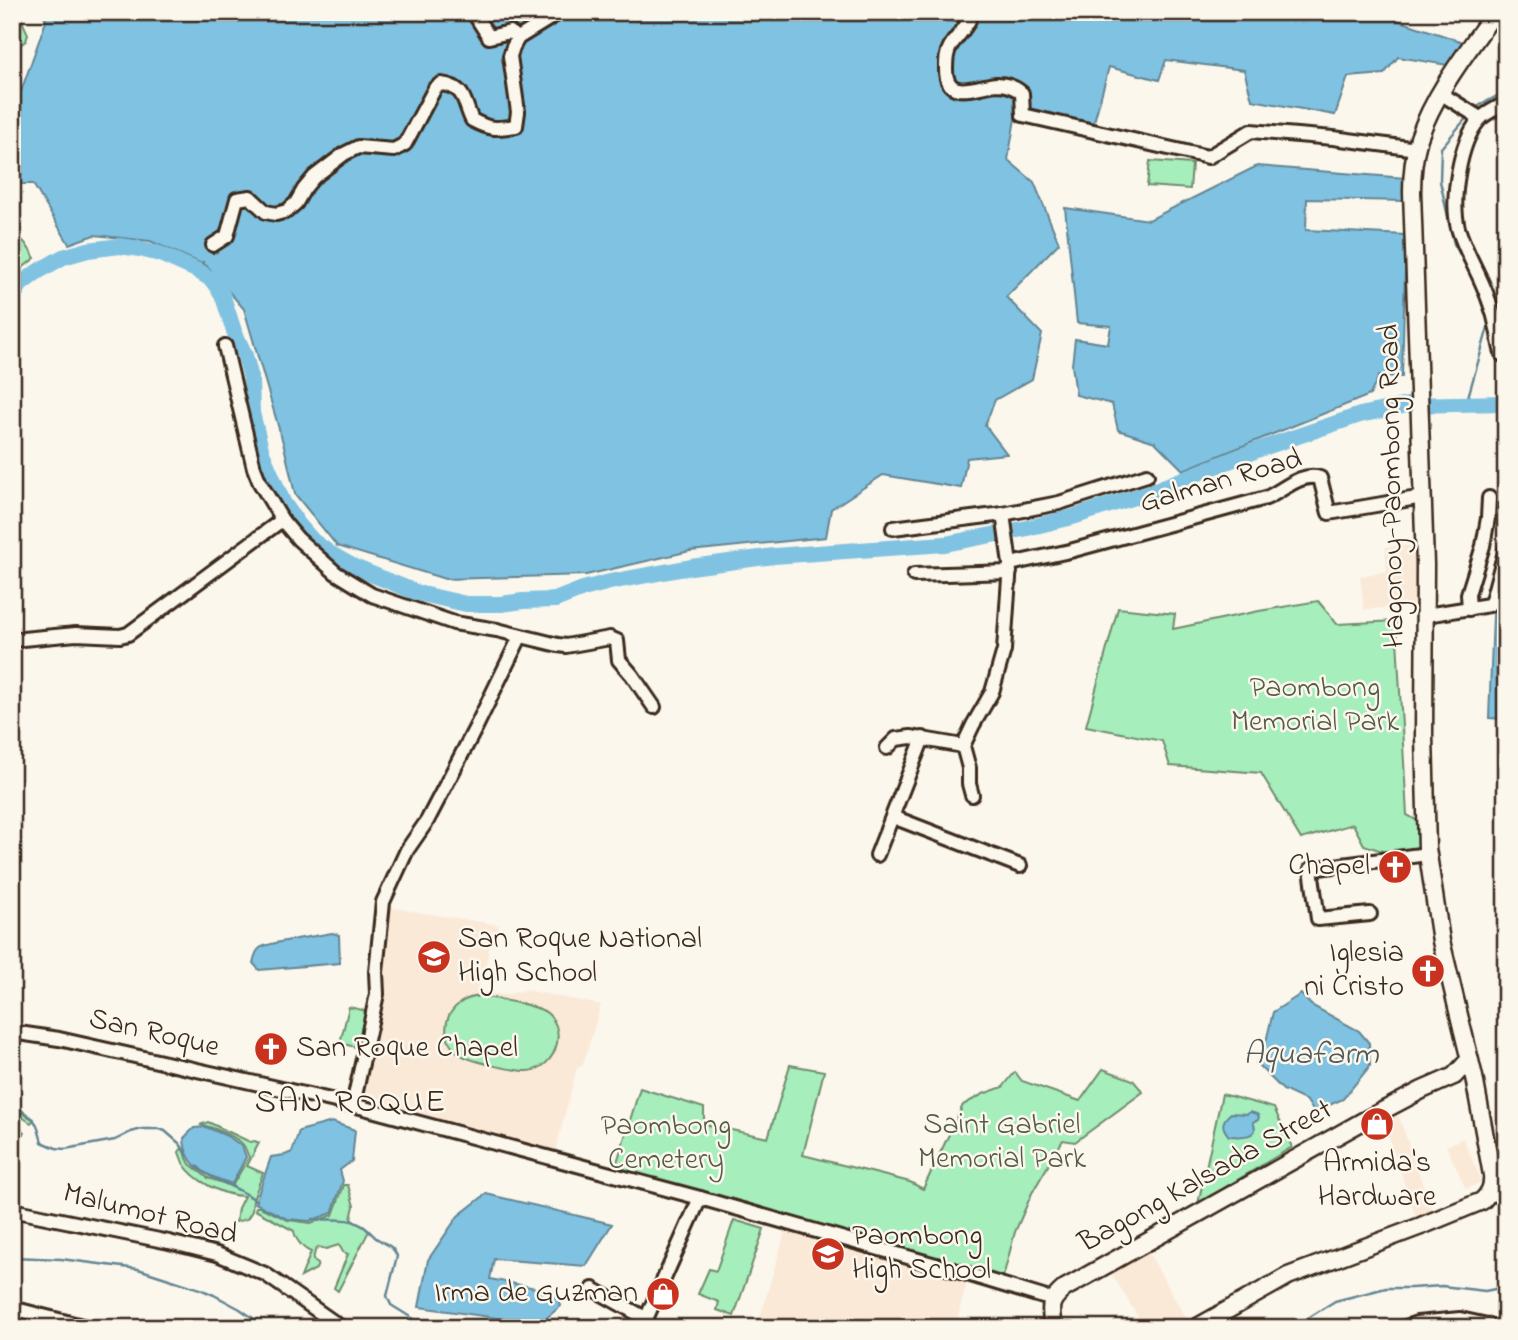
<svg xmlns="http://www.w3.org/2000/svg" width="1518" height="1340" viewBox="0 0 1518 1340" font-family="'Indie Flower',sans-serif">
	<rect width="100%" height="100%" fill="#fbf7ec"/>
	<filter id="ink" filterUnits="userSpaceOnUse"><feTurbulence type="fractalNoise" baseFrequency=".0143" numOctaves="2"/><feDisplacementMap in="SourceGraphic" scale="14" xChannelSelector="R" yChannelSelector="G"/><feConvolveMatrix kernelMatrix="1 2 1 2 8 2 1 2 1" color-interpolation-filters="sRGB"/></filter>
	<g filter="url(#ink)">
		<g fill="#fbe9d8">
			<polygon points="1418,545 1420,604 1364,610 1360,576 1387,571 1385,547"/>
			<polygon points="387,907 499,925 495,944 489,948 486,965 481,975 478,991 504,995 526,990 601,1005 583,1065 577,1068 555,1152 357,1101 378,998 384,990 379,975"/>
			<polygon points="1399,1116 1433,1214 1417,1220 1383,1121"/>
			<polygon points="1463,1138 1482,1182 1466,1189 1446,1146"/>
			<polygon points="786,1229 968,1278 955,1328 772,1328 758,1324"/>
			<polygon points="1149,1253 1191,1327 1189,1328 1145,1328 1111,1273"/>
		</g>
		<g fill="#a6eebc" stroke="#708c6d" stroke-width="2">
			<polygon points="12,12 18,12 28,34 26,41 20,45 18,57 12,71"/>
			<polygon points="1150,161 1192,164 1190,189 1147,186"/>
			<polygon points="12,231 25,243 35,258 12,276"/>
			<polygon points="1318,601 1337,624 1396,621 1407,815 1418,821 1419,852 1391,854 1364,845 1353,824 1301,839 1261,773 1170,766 1162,741 1086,726 1118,608 1175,614 1173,629 1259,611"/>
			<path d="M480,996C496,999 536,1004 547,1013C570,1032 553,1073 524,1071C511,1070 467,1061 458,1053C441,1039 443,1015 460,1003C466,998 473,997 480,996Z"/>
			<polygon points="349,1007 367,1011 359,1048 340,1043"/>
			<polygon points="790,1065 824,1071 803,1155 910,1182 923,1189 963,1105 983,1094 1003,1087 1015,1072 1022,1081 1080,1101 1103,1069 1133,1080 1143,1092 1075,1142 1063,1140 1032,1193 1015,1232 1002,1281 614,1172 640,1088 704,1108 704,1124 768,1138"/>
			<polygon points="1222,1094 1274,1108 1292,1147 1198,1204"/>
			<path d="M12,1107L20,1109L34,1119L31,1123L22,1117L19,1126L24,1133C20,1139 16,1142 12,1148V1137L17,1127L13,1123L16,1113L12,1112Z"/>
			<path d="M208,1122L250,1142L255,1141L259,1143L247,1166L263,1173L253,1200L252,1211L247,1219L236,1222L238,1208L244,1196C223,1196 194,1181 183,1163C183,1162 179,1153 179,1152L182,1148L190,1164L208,1178L232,1186L249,1157C247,1154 246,1149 244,1146C238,1137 211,1126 200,1125Z"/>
			<path d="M344,1185H348L354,1206L351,1219C357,1225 364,1225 369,1231L338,1291L334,1288L348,1254L343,1252L339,1245L326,1249L318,1247L315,1251L313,1260L318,1264L316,1269L301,1277L311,1252C303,1249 295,1239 294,1231L255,1210L256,1207H260L288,1220L311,1223L333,1215Z"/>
			<polygon points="734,1220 764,1229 734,1316 717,1310 719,1302 698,1294 709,1269 716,1271"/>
		</g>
		<g fill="#80c2e1" stroke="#648593" stroke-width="2">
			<polygon points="43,12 1373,12 1463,42 1447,65 1398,57 1384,74 1348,77 1335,115 1252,100 1244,70 1166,60 1159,80 1109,67 1092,129 1016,113 1008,160 1034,182 1059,243 1006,297 1042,334 1032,379 995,400 985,425 1007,454 967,458 961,488 883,475 831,509 826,537 690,551 586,575 445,579 337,546 295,494 284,446 244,309 207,266 150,241 94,235 69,244 33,184 12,184 12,103 19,97 46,21"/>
			<polygon points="1257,166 1405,178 1406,201 1307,199 1306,230 1406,235 1402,377 1379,376 1370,395 1183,470 1155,442 1118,430 1112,404 1076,395 1072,365 1075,339 1108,344 1111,326 1077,323 1065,208 1149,220"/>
			<polygon points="1506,569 1506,771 1503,719 1489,718 1493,615"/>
			<path d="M332,933L339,935L340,963L259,970L253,963C254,958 256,951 260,948C268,942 319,936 332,933Z"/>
			<polygon points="1301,994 1311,1005 1359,1031 1369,1043 1370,1066 1343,1099 1314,1112 1307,1101 1283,1090 1256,1063 1265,1046 1273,1012"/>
			<path d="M1250,1112L1257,1114L1259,1117L1258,1120L1253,1122C1261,1138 1240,1137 1229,1136C1221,1127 1221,1121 1231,1113L1247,1114Z"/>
			<polygon points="332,1122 355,1130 352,1161 340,1170 343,1181 332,1213 310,1221 287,1219 255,1203 271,1157 285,1155 292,1152 299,1131"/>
			<path d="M206,1127L227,1136L242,1146L246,1157L232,1184C207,1176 185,1167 184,1138L194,1128Z"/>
			<polygon points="486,1194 612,1224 586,1266 494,1259 490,1279 557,1292 561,1306 539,1324 419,1307 428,1260 458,1216"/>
		</g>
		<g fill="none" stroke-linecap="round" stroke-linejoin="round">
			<g stroke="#648593" stroke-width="2.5">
				<polyline points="1475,108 1506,91"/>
				<polyline points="1468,116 1441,148 1440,181 1454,244 1470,272"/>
				<polyline points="196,270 203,262"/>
				<polyline points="1466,404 1489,324 1473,278"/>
				<polyline points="12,1107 33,1119 37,1125 42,1142 56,1148 65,1149 115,1140 131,1132 142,1129 160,1129 165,1131 180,1144 188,1156"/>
				<path d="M197,1166C209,1179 227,1183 242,1192C247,1194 252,1198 257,1201"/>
				<path d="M313,1219C331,1221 347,1216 363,1226C368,1230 372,1234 376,1238C385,1244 393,1245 397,1256L387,1296L391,1305L428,1328"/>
				<polyline points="12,1257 61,1259 138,1269 200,1289 214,1295 240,1309 267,1328"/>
				<polyline points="1292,1328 1335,1301 1386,1288 1411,1288 1442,1286 1485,1291 1495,1289 1503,1282 1506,1278"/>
			</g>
			<polyline stroke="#80c2e1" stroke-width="16" points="12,299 21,284 37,272 63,257 88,250 120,246 140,249 160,254 196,270 212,280 222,294 234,331 245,355 251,378 252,413 262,453 283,502 299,525 313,541 331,554 354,567 418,593 466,604 501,604 523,601 555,600 583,589 610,582 691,567 774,556 945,544 1023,529 1073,517 1153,491 1257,450 1360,415 1407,405 1506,403"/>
			<g stroke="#3b2a1e" stroke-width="18">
				<g id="minor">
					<polyline points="473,12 489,37 510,32 518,38"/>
					<path d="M949,12L968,16L969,20C964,31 955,38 950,47C946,54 946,61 946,68C945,103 978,85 997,84C1006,84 1015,87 1022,93L1023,115L1208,157L1251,131L1333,138L1417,149"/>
					<polyline points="1440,93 1480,118"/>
					<path d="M1506,103C1497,108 1485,113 1479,120C1459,143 1451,200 1458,228C1465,252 1480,274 1488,298C1492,308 1495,318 1497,329C1499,337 1499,346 1503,355H1506"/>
					<path d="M213,245L227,236L237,199L250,197L266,212L276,214L287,211L296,203L304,189L314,177L344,154L358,147L394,150L405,144L435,88L441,84C466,87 463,101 472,120C491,130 495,129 516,126L518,112L510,56L513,47L518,38L560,12"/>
					<polyline points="225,346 254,468 260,483 282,520 298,539 336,573 372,595 454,623 497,630 558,645 566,646 610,638 617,641 619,660 632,675 654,707"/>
					<polyline points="893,528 1003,514 1059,503 1147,475"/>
					<path d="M1010,564L1070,551L1266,498C1283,491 1300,472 1320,478L1329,513L1423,497"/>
					<polyline points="914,575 1010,572"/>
					<polyline points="1469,609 1468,594 1483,546 1488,518 1489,498"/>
					<polyline points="1426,615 1489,605 1492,600 1506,548"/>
					<polyline points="12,640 76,634 120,636 128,634 282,520"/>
					<polyline points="963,746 969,768 969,784 972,795"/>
					<polyline points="887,748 896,739 911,737 963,746 973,725 992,692 1004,650 1010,564 1003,514"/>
					<polyline points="893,817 1020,866"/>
					<polyline points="877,855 923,738"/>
					<polyline points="1370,914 1318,919 1311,869 1428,854"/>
					<polyline points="12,1032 59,1039 353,1105 700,1198 964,1273 1053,1300"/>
					<polyline points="353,1105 377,994 376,972 383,902 407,850 427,821 476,727 520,637"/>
					<polyline points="1488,1195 1506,1194"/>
					<polyline points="12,1210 169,1242 217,1254 265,1274 342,1328"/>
					<polyline points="593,1289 647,1319"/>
					<polyline points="12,1308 90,1328"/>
					<polyline points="642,1328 700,1198"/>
					<polyline points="1403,1328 1417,1323 1460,1319 1501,1328"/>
				</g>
			</g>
			<g stroke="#3b2a1e" stroke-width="21">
				<g id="major">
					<path d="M1053,1328C1050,1307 1048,1302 1065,1288L1365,1120L1422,1090L1454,1076L1469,1060"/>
					<path d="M1196,1328L1288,1276L1421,1226L1482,1201C1490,1193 1493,1186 1492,1175L1474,1077L1441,941L1427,848L1424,736L1425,564L1412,192C1412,174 1414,155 1419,138C1435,92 1467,52 1495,12"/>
				</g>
			</g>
			<use href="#minor" stroke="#fbf7ec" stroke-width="12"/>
			<use href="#major" stroke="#fbf7ec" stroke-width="16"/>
		</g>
	</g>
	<defs>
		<g id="church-disc" transform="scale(1.75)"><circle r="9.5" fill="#c8321e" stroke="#fbf7ec"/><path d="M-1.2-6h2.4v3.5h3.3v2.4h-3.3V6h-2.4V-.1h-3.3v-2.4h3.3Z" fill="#fff"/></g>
		<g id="school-disc" transform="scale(1.75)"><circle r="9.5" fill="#c8321e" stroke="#fbf7ec"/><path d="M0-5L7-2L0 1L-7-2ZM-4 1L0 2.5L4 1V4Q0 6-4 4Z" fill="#fff"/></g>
		<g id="shop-disc" transform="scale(1.75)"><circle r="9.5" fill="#c8321e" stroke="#fbf7ec"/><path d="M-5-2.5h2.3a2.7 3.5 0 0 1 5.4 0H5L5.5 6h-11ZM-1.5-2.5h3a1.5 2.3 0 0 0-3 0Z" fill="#fff"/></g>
	</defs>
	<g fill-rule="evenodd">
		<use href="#church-disc" x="1395" y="867"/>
		<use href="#school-disc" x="434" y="957"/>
		<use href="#church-disc" x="1428" y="971"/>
		<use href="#church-disc" x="271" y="1049"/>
		<use href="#shop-disc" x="1377" y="1124"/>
		<use href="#school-disc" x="828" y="1254"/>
		<use href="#shop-disc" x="663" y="1294"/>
	</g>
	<g text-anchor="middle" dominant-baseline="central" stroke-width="5" stroke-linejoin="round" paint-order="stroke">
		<g font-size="30" fill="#3b2a1e" stroke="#fbf7ec">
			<text transform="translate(1221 482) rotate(-16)">Galman Road</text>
			<text transform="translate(1393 486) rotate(-91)">Hagonoy-Paombong Road</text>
			<text transform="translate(154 1034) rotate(13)">San Roque</text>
			<text transform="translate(1206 1177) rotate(-29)">Bagong Kalsada Street</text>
			<text transform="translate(150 1215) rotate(14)">Malumot Road</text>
		</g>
		<g font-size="30" fill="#565b46" stroke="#fbf7ec">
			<text x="1315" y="689">Paombong<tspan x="1315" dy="34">Memorial Park</tspan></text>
			<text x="1002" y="1126">Saint Gabriel<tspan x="1002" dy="34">Memorial Park</tspan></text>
			<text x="666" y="1127">Paombong<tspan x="666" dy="34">Cemetery</tspan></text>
		</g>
		<g font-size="30" fill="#3b2a1e" stroke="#fbf7ec" text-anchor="end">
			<text x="1370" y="867">Chapel</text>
			<text x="458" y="940" text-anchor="start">San Roque National<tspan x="458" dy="34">High School</tspan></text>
			<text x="1404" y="954">Iglesia<tspan x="1404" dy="34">ni Cristo</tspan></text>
			<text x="296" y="1049" text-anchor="start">San Roque Chapel</text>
			<text x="1377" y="1164" text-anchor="middle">Armida's<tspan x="1377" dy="34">Hardware</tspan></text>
			<text x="852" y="1237" text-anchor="start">Paombong<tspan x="852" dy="34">High School</tspan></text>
			<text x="638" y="1294">Irma de Guzman</text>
		</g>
		<g font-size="32" font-style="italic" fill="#505858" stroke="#fbf7ec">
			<text x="1311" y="1055">Aquafarm</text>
		</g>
		<g font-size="33" letter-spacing="2" fill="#3b2a1e" stroke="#fbf7ec">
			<text x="351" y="1103">SAN ROQUE</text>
		</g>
	</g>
	<rect width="1518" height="1340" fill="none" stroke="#fbf7ec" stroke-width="42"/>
	<rect x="21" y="21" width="1476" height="1298" fill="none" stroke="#3b2a1e" stroke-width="2.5" filter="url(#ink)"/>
</svg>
